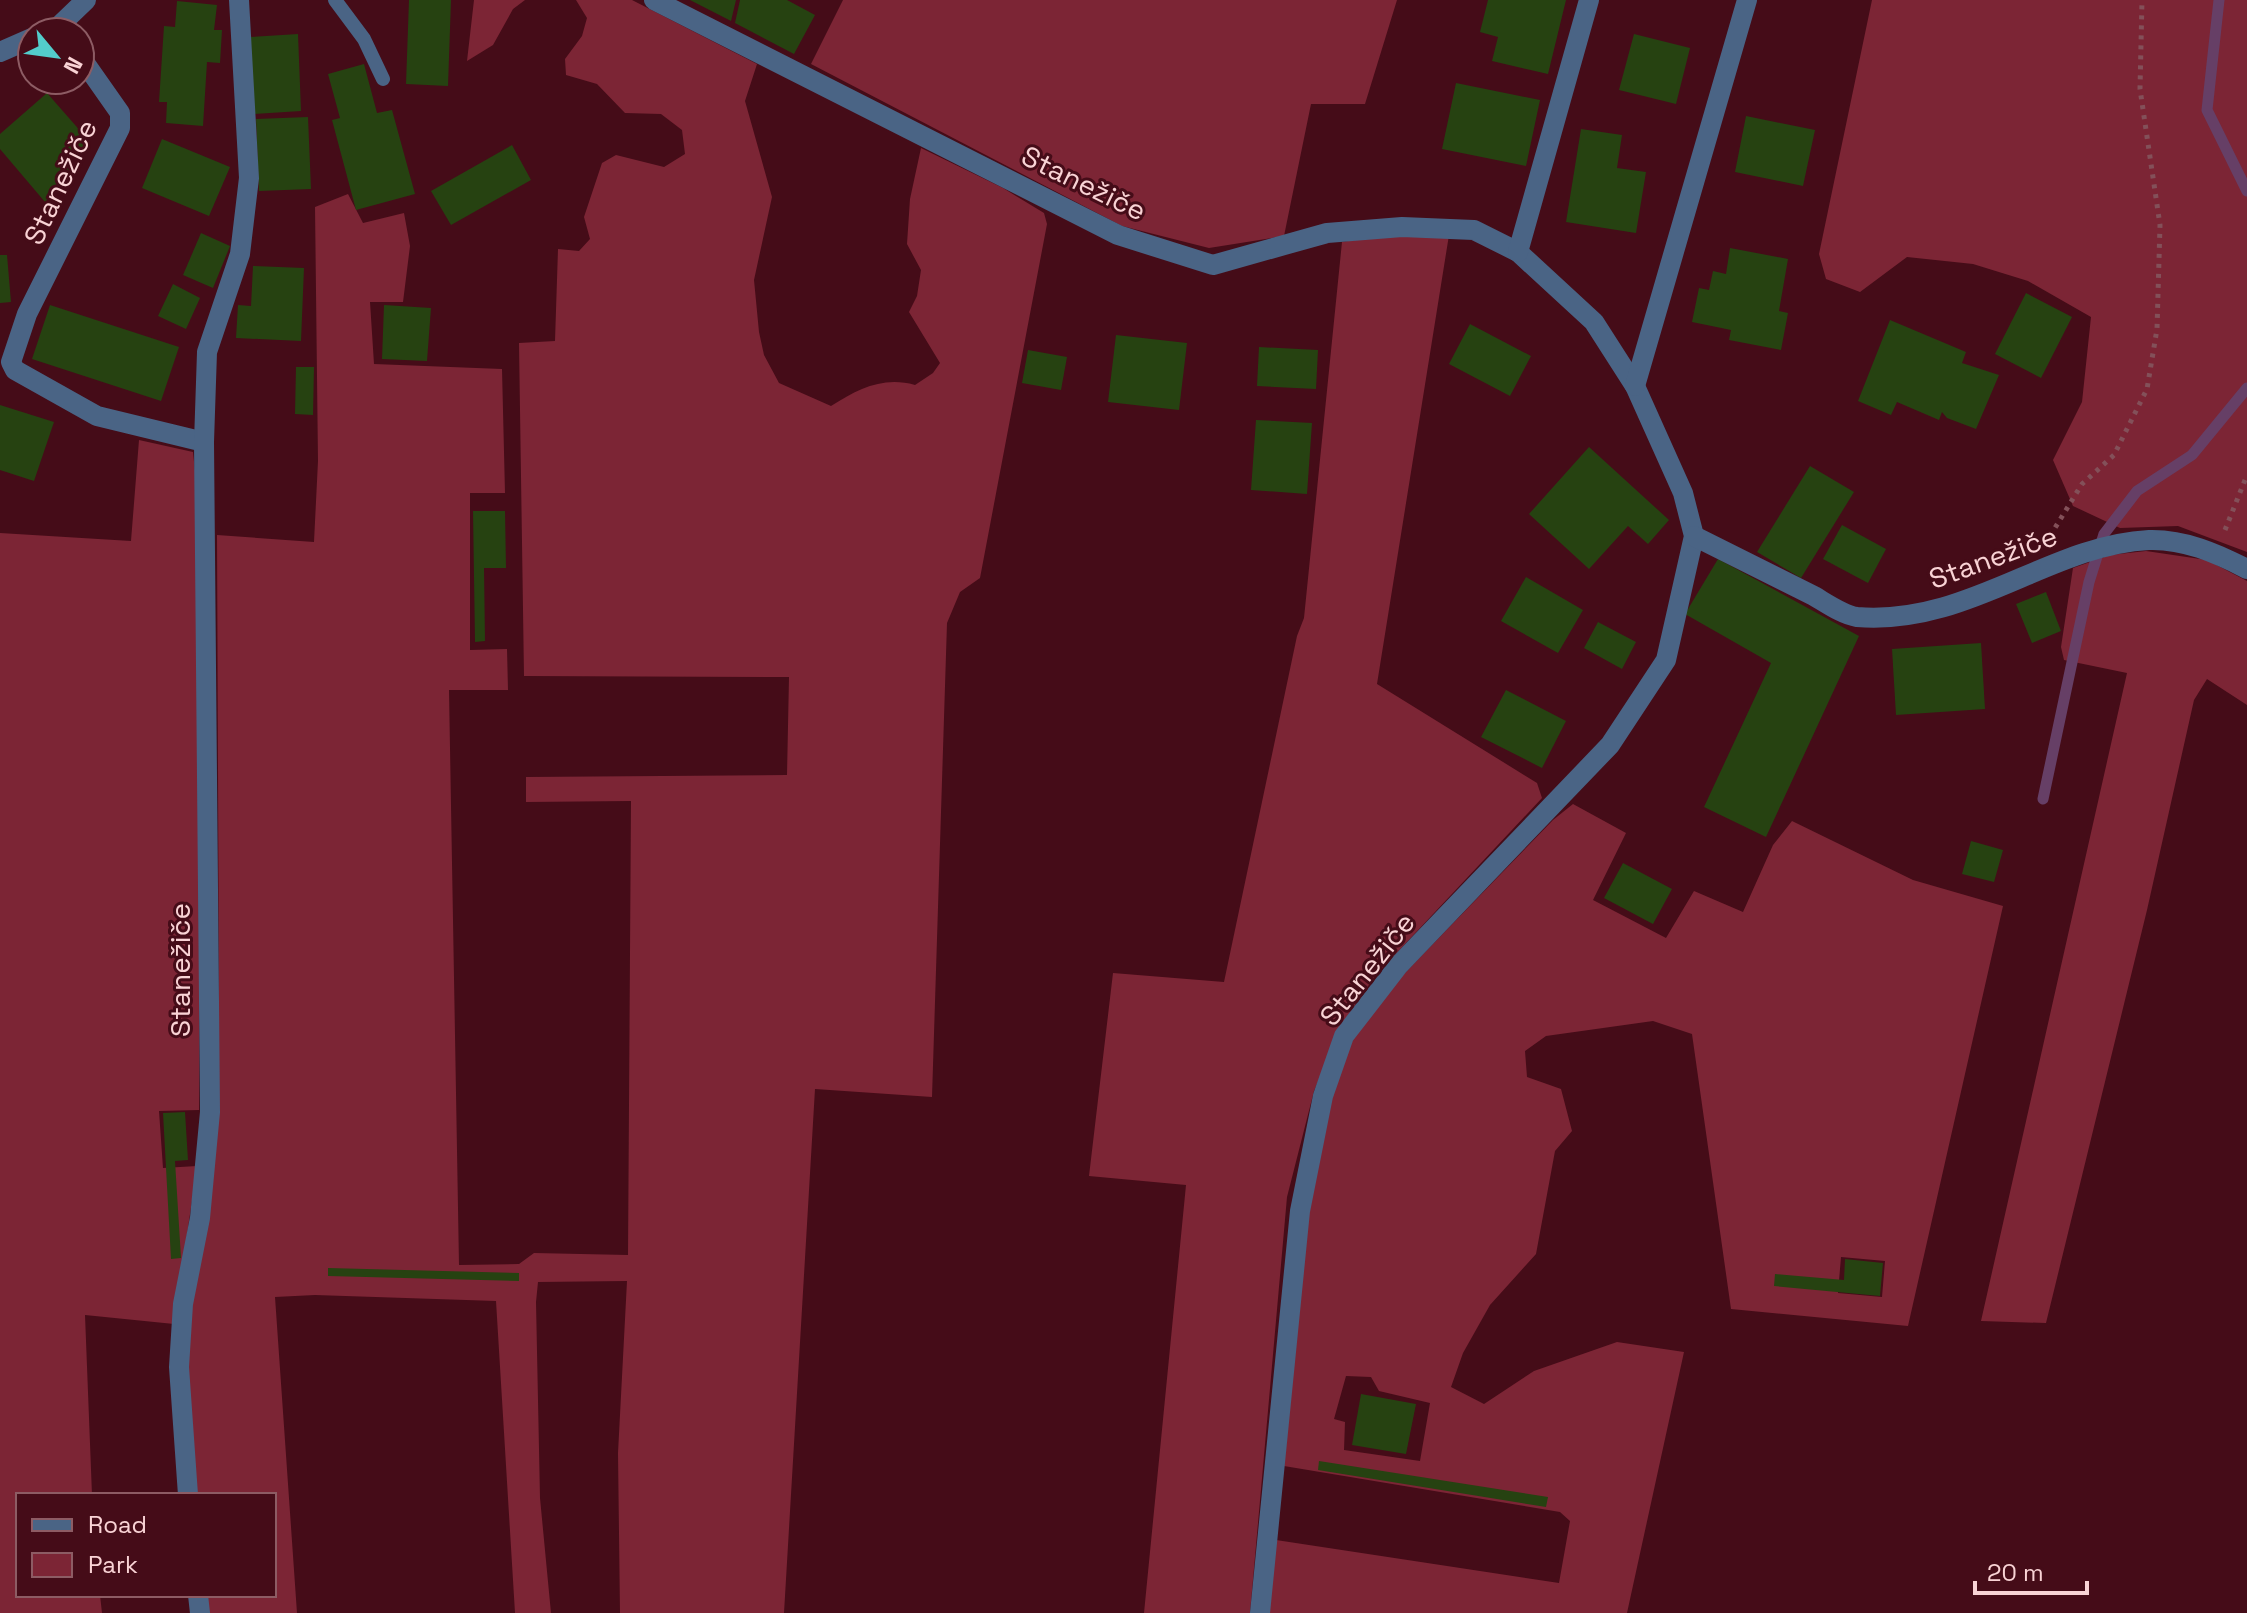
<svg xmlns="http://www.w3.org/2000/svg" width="2247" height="1613" viewBox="0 0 2247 1613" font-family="'Space Grotesk',sans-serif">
	<rect width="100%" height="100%" fill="#450c18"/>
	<g fill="#7c2535" fill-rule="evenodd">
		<polygon points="474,0 525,0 513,9 493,45 467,61"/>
		<path d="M576,0H632L757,64L745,101L772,197L754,280L759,332L764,355L779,383L831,406C858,389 883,376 915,385L933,373L940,363L909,312L917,296L921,270L907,244L910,199L921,148L1003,188L1044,213L1047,224L980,578L960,592L947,623L932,1097L815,1089L784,1613H620L618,1453L627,1281L538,1282L536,1302L540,1498L551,1613H515L496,1301L315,1295L275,1297L297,1613H206L203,1595H274V1495H194L187,1365L219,1005L217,535L314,542L318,461L315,207L348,194L363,223L404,213L410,246L403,302H370L374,364L502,369L505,493H470V650L507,649L508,690H449L459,1265L519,1264L534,1253L628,1255L631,801L526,802V777L787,775L789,677L524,676L519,343L555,341L558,249L579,251L590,239L584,217L602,163L616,155L664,167L685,154L682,130L661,114L625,113L597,84L566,75L565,59L582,36L587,18Z"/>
		<polygon points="843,0 1397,0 1365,104 1311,104 1284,236 1209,248 1122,226 811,64"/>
		<polygon points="1872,0 2247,0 2247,552 2178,526 2120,528 2073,506 2053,460 2082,402 2091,317 2028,281 1973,264 1907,257 1860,292 1826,279 1819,254"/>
		<polygon points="1387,235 1449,235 1377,684 1537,783 1542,798 1375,976 1342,1024 1314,1091 1287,1197 1250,1613 1144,1613 1186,1185 1089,1176 1113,973 1224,982 1297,636 1304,618 1342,242"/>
		<polygon points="139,440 193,452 200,519 199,1110 159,1111 163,1168 197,1166 174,1324 85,1315 92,1495 18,1495 18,1595 100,1595 102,1613 0,1613 0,533 131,541"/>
		<polygon points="2146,551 2207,560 2247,581 2247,705 2207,679 2194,700 2147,910 2046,1323 1981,1321 2127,673 2064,660 2061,647 2073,568 2110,555"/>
		<path d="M1573,804L1626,833L1593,900L1666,938L1694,891L1743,912L1773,845L1792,821L1913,880L2003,906L1908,1326L1731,1309L1692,1034L1653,1021L1546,1036L1525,1051L1527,1077L1561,1089L1572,1131L1555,1151L1536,1254L1490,1305L1463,1353L1451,1387L1484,1404L1534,1371L1617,1342L1684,1352L1627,1613H1269L1276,1540L1559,1583L1570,1521L1560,1512L1284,1466L1311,1191L1333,1087L1353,1039L1400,978L1553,820ZM1841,1257L1885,1261L1882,1297L1838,1293ZM1346,1376L1371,1377L1379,1391L1430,1403L1420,1461L1344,1450L1345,1422L1334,1419Z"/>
	</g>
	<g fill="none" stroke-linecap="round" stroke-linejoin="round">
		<g stroke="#663f66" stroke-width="11">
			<polyline points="2219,0 2207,110 2247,191"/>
			<polyline points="2043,799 2089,582 2104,534 2137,491 2192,455 2247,388"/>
		</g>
	</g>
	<g fill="#264211">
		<polygon points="409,0 451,0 448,86 406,84"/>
		<polygon points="690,0 736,0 731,21"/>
		<polygon points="740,0 787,0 815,15 794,54 735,23"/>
		<polygon points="1488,0 1566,0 1548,74 1492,61 1498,37 1480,32"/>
		<polygon points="177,1 217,5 214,30 222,30 220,63 207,62 203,126 166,123 167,102 159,102 164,26 175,27"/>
		<polygon points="298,34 301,111 253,114 250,37"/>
		<polygon points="1634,34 1690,48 1676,104 1619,90"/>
		<polygon points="364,64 377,113 392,110 415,194 356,210 332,120 340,118 328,74"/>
		<polygon points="1456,83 1540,100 1526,166 1442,149"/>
		<polygon points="47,93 90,142 69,160 79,172 45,202 0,149 0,134"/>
		<polygon points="1746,116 1815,130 1803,186 1735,172"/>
		<polygon points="308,117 311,189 259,191 256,119"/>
		<polygon points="1581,129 1622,135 1617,168 1646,172 1636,233 1566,222"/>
		<polygon points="162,139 230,167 209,216 142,188"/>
		<polygon points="512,145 531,180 451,225 431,191"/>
		<polygon points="201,233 230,246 213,288 183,275"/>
		<polygon points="1730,248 1788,259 1779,311 1788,313 1781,350 1729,340 1731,330 1692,322 1699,288 1709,290 1713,271 1726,274"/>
		<polygon points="0,255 7,255 11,302 0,303"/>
		<polygon points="253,266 304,268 301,341 236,338 238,305 251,306"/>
		<polygon points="173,284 200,298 186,329 158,316"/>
		<polygon points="2026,293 2072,317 2041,378 1995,354"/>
		<polygon points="50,305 179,347 161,401 32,359"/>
		<polygon points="384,305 431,308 427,361 382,359"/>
		<polygon points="1890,320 1966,352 1962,363 1999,375 1976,429 1947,418 1942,412 1939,420 1897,402 1891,415 1858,401"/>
		<polygon points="1470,324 1531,356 1510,396 1449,364"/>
		<polygon points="1116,335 1187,343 1179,410 1108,402"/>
		<polygon points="1259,347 1318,350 1316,389 1257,386"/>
		<polygon points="1028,350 1067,357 1061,390 1022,383"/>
		<polygon points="296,367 314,367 313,415 295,414"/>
		<polygon points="0,405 54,422 34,481 0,470"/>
		<polygon points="1256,420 1312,423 1307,494 1251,490"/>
		<polygon points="1589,447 1669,520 1648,544 1628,526 1589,569 1529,514"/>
		<polygon points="1810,466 1854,492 1801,578 1757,552"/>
		<polygon points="473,511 505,511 506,568 484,568 485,641 475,642"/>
		<polygon points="1842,525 1886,549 1868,583 1823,559"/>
		<polygon points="1718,559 1859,636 1766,837 1704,807 1771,663 1685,614"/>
		<polygon points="1526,577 1583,610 1558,653 1501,621"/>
		<polygon points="2046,592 2061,631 2032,643 2016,604"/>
		<polygon points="1598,622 1636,642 1622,669 1584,648"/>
		<polygon points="1981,643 1985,709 1896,715 1892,649"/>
		<polygon points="1506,690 1566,721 1542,768 1481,737"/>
		<polygon points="1971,841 2003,850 1994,882 1962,874"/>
		<polygon points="1623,863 1672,889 1653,924 1604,898"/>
		<polygon points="185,1112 188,1160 175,1161 181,1258 171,1259 163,1113"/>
		<polygon points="1845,1259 1883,1263 1880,1296 1774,1286 1775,1274 1844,1280"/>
		<polygon points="328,1268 519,1273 519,1281 328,1276"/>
		<polygon points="1361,1394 1416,1404 1406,1454 1352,1445"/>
		<polygon points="1319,1461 1548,1497 1546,1507 1318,1470"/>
	</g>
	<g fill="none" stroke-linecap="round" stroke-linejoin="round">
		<g stroke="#835059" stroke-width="5" stroke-dasharray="4 6" stroke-linecap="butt">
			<polyline points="2225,530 2247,475"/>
			<polyline points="2050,536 2082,484 2114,455 2147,389 2157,329 2160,225 2140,89 2142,0"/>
		</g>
		<polyline stroke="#4a6485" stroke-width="14" points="335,0 364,39 383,79"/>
		<g stroke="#4a6485" stroke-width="20">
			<polyline points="654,0 1118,235 1213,265 1327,233 1402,227 1474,230 1518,252 1594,322 1635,386 1683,493 1694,536 1666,660 1610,745 1399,965 1344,1036 1323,1096 1300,1211 1260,1613"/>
			<polyline points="45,32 59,26 86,0"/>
			<polyline points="0,52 32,38"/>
			<polyline points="80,56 120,113 120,128 27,314 11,362 15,370 97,416 204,442"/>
			<polyline points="1518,252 1589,0"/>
			<polyline points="1635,386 1747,0"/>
			<path d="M1694,536C1734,556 1774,576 1814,596C1826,603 1843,615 1857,617C1968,626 2049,545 2149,540C2184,539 2216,553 2247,569"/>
			<polyline points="188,1495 179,1367 183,1304 200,1218 210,1112 204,442 207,352 240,254 249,178 239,0"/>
			<polyline points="198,1595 200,1613"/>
		</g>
	</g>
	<g text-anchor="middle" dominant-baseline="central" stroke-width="6" stroke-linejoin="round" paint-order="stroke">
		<g font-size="28" fill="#f9d3d5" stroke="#450c18">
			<text transform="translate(60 182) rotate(-65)">Stanežiče</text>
			<text transform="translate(1084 183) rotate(26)">Stanežiče</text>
			<text transform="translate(1993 557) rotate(-20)">Stanežiče</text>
			<text transform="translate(1367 969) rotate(-52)">Stanežiče</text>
			<text transform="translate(180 970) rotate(-90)">Stanežiče</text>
		</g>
	</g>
	<rect x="16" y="1493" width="260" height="104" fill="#450c18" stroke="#8d5c64" stroke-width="2"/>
	<rect x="32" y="1519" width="40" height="12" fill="#4a6485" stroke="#8d5c64" stroke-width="2"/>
	<text x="88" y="1533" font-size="24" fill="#f9d3d5">Road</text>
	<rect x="32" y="1553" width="40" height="24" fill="#7c2535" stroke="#8d5c64" stroke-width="2"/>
	<text x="88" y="1573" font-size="24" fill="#f9d3d5">Park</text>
	<g transform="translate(56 56) rotate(119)"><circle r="38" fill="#450c18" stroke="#8d5c64" stroke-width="2"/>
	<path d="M0-6L14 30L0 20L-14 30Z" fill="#53cdcb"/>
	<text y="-12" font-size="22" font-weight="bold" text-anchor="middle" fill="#f9d3d5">N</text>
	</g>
	<path d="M1975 1581v12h112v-12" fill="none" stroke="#f9d3d5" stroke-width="4"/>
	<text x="1987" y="1581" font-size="24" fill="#f9d3d5" stroke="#450c18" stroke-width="6" paint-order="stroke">20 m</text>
</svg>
